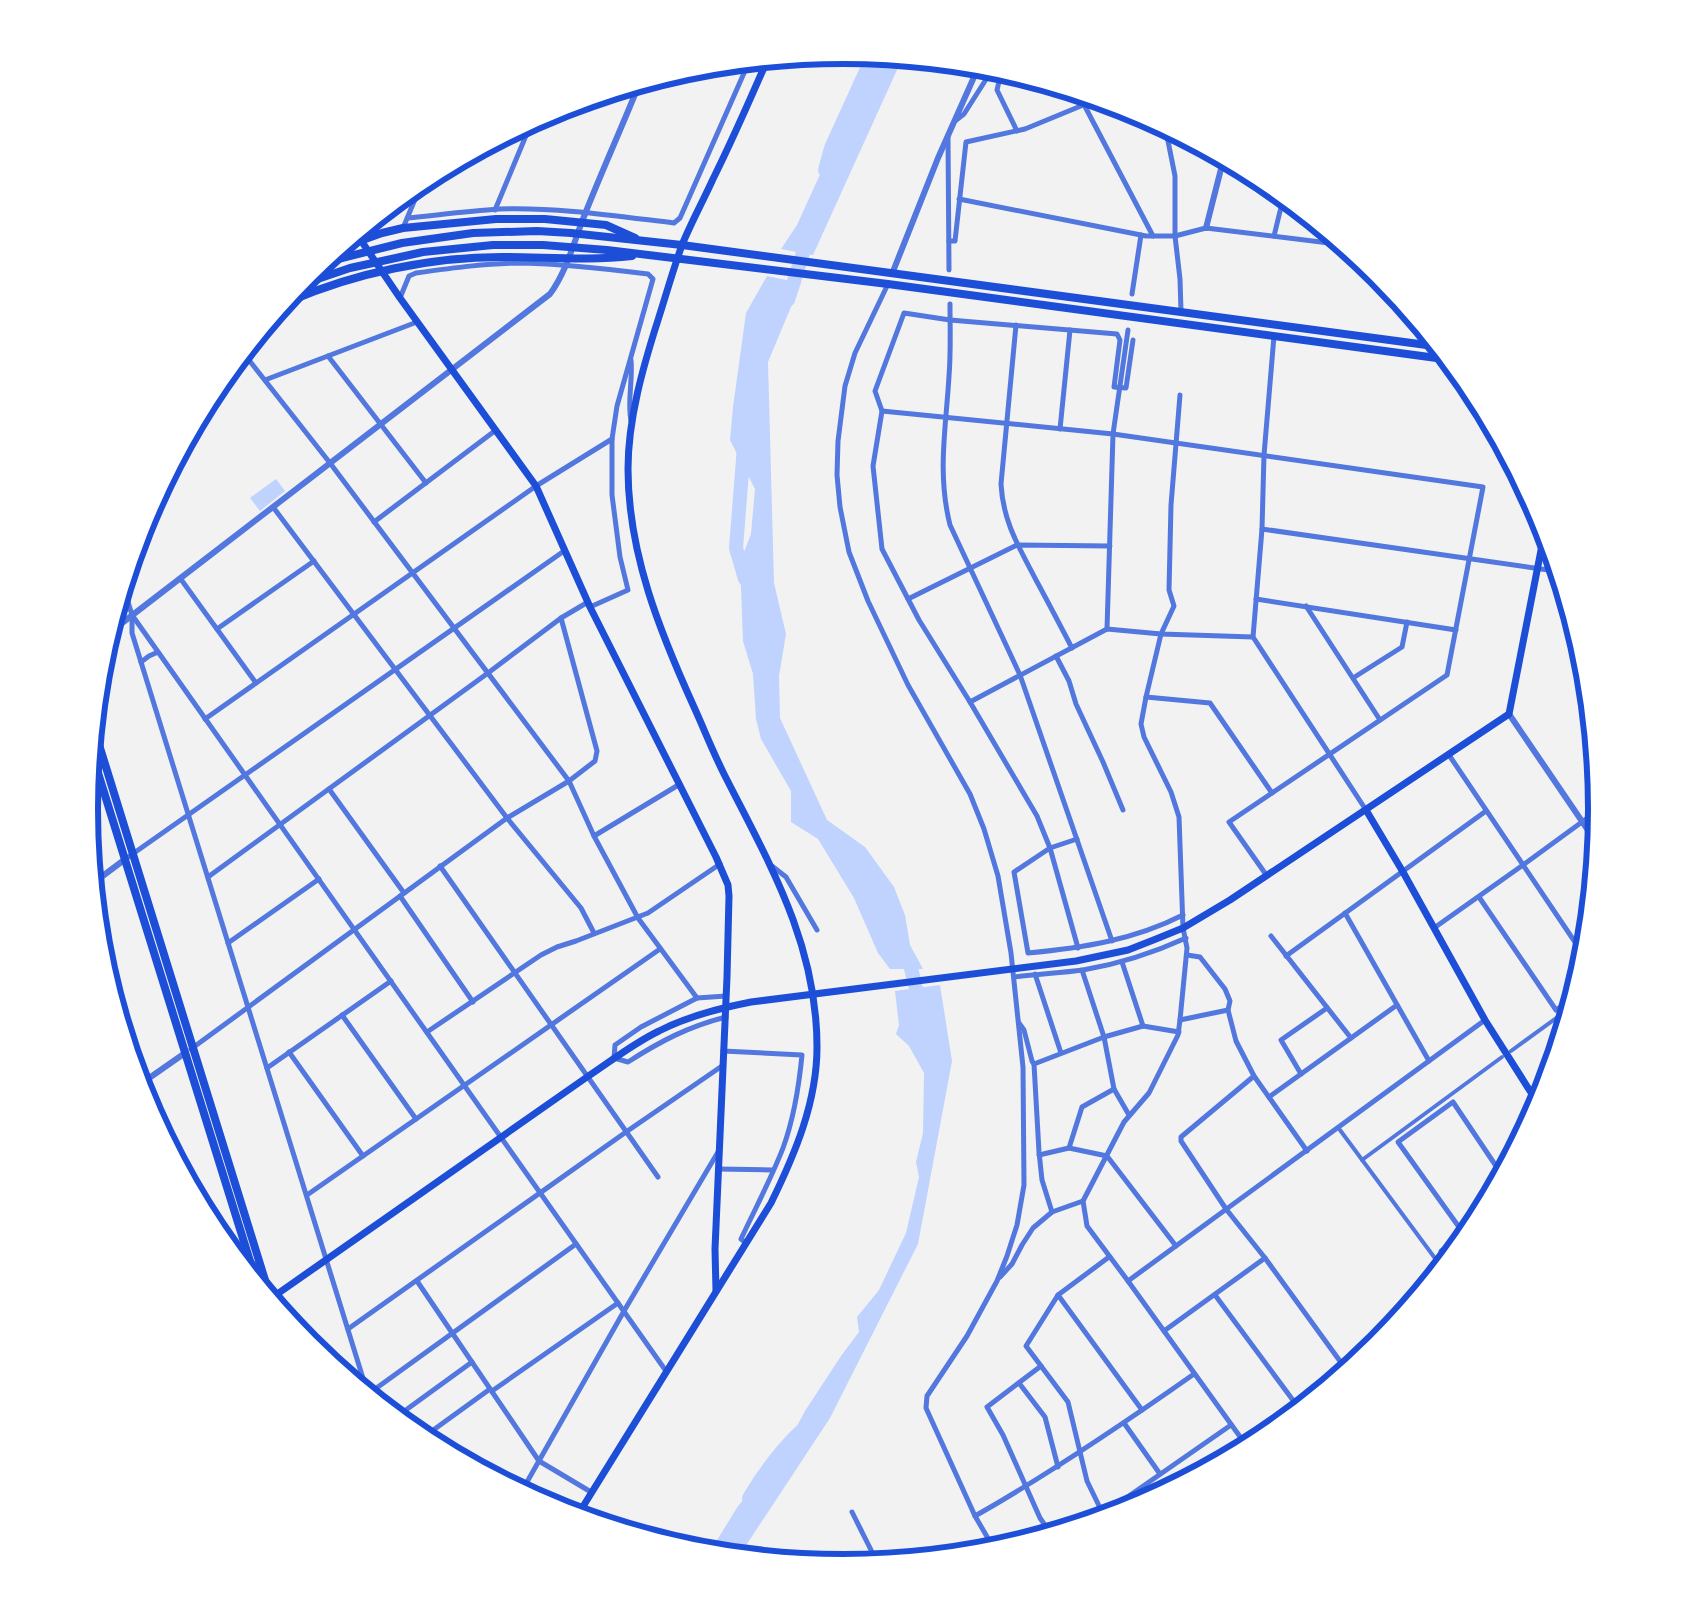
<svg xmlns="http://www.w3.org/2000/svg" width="1686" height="1618" viewBox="0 0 1686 1618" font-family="Overpass,sans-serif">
	<rect width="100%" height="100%" fill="#f2f2f2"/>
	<g fill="#bfd3fe">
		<polygon points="873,58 901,61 813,255 781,249 797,225"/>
		<polygon points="767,276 801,283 768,362 774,583 786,634 779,676 780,718 827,820 865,847 894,887 905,915 910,945 923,969 890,969 878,953 854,898 818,839 791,822 791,791 761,739 756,719 753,674 743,641 740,562 751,534 755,489 730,440 733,407 746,313"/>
		<polygon points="276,479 285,491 260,511 250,498"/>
		<polygon points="940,985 952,1061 918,1244 830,1418 741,1553 711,1550 738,1506 781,1456 805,1411 841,1356 859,1332 857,1317 879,1290 906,1233 919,1177 916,1162 923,1133 924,1073 909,1046 896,1034 899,1025 895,991"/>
	</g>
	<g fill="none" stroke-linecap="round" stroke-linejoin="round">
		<polyline stroke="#bfd3fe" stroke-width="2.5" points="117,619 124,613 121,603"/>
		<g stroke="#bfd3fe" stroke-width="14">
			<polyline points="825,170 831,148 872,58"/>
			<polyline points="788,300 808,237"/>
			<polyline points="744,447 736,548 745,579"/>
			<polyline points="904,952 909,960 920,1005"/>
			<path d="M749,1498C764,1473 780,1451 800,1432"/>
		</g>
		<g stroke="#5277de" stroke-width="4">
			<polyline points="1511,1051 1566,1011"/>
			<polyline points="1340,1130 1440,1265"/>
			<polyline points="1362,1160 1502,1057"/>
		</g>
		<g stroke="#5277de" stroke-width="5">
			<polyline points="1001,73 997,90 1017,131"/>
			<polyline points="1080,97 1153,236"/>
			<polyline points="955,121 964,114 992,70"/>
			<polyline points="1166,131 1175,176 1175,236 1180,279 1181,311"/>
			<polyline points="948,137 949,270"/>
			<polyline points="959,199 1146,236 1175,236 1206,228 1337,244"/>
			<polyline points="495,210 530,126"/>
			<path d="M408,218C438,215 468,211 499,209C557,207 616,216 674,223L680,218L748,64"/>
			<polyline points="403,228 421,185"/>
			<polyline points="1274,236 1283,199"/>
			<polyline points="949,241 955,241 966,142 1025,129 1093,101"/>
			<polyline points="888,284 855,353 845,386 838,441 837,475 840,507 849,552 868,601 908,685 970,794 984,829 998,876 1011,953 1023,1067 1024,1185 1017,1225 1007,1256 997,1281 967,1336 927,1396 926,1408 975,1516 993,1547"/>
			<polyline points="1132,294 1141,235"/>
			<path d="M400,298L409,276L416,273C452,268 488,263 524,263C566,264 607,269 648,274L653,279L617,406L612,439V495L620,557L628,590L590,607"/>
			<path d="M950,304C950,328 951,352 949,376C946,428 937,473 950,525L1020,675L1112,941"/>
			<path d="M1016,325L1001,484C1003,522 1019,547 1036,580C1048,602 1060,625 1072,648"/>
			<polyline points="1274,336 1264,455 1262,529 1253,637 1366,810"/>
			<polyline points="245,355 330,463 569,781 594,836 638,918 697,998"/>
			<polyline points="328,356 426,483"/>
			<polyline points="229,374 249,359"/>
			<polyline points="265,380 417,322"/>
			<polyline points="1180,395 1171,505 1169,590 1174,606 1161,634 1146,697 1141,724 1144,737 1171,792 1179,817 1183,928 1187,948 1180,1020 1178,1035 1149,1093 1124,1122 1083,1201 1087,1226 1128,1281 1246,1445"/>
			<polyline points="882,411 875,391 904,313 950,320 1117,334 1120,340 1114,387 1126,388 1133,340"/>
			<path d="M631,421C627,401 633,381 631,360"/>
			<polyline points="1060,429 1070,330"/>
			<polyline points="273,507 507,818 581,908 594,933"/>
			<polyline points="374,522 496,430"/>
			<polyline points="1262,529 1555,571"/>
			<polyline points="180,578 256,683"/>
			<polyline points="125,592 132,615 132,633 366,1388"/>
			<polyline points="908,599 1017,545 1110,546"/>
			<polyline points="1256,599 1456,630"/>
			<polyline points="1306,606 1380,720"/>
			<polyline points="132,615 666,1371"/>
			<polyline points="217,629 314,561"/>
			<polyline points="1107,629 1113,434 1128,330"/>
			<polyline points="1056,656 1069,681 1076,704 1103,762 1123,810"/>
			<polyline points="141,662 149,656 158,652"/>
			<polyline points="1353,678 1402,647 1407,622"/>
			<polyline points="1586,695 1586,697"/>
			<polyline points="970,702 1107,629 1161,634 1253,637"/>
			<polyline points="205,719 536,486 612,439"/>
			<polyline points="1449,755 1583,954"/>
			<polyline points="329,789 404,893"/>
			<polyline points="594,836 680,784"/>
			<path d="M1077,839L1050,848L1014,872L1028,953C1082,948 1134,940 1183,915"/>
			<polyline points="124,860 564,551"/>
			<polyline points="440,866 658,1177"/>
			<polyline points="772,866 786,877 817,930"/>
			<polyline points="1267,876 1229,822 1272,793"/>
			<polyline points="208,877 488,673 561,618 588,602"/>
			<polyline points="400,896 473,1002"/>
			<polyline points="1479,897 1556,1010 1569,1001"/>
			<polyline points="1345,913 1429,1061"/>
			<polyline points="1434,928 1523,865 1597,811"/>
			<polyline points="1271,936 1351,1038"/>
			<polyline points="228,943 319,879"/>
			<polyline points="1078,948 1050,848 1037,816 970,702 919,620 882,549 873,466 882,411 1113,434 1483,487 1447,675 1272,793 1210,703 1146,697"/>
			<polyline points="1187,955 1200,957 1225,989 1230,1001 1228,1010"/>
			<polyline points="1286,956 1486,811"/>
			<polyline points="1122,962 1143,1026"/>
			<polyline points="1082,970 1104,1037 1114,1089 1129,1115"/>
			<polyline points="1035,974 1061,1053"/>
			<path d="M1014,977C1037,974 1060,973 1083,970C1119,964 1153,953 1186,938"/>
			<polyline points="342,1015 416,1119"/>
			<path d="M726,1017C689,1026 659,1042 628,1062L614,1058L615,1045L641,1027L697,998L726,996"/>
			<polyline points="1180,1020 1228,1010 1236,1041 1254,1076 1307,1151"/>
			<polyline points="1019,1023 1024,1030 1032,1061 1034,1064 1039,1152 1042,1180 1052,1212"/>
			<polyline points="427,1032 541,955 557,947 576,941 648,913 720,864"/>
			<polyline points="191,1049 507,818 569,781 595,761 597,751 561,618"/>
			<path d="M723,1051L802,1055C799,1086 794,1118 783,1148C771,1179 755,1209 741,1239L746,1243"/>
			<polyline points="289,1052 363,1156"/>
			<polyline points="1034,1064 1104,1037 1143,1026 1179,1032"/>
			<polyline points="267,1068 391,981"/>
			<polyline points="1301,1074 1281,1040 1327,1008"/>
			<polyline points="1254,1076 1181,1137 1181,1141 1226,1209 1265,1258 1345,1368"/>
			<polyline points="1269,1097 1397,1005"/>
			<polyline points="1069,1148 1082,1107 1114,1089"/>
			<polyline points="1039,1155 1069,1148 1107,1156 1176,1246"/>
			<polyline points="718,1169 773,1170"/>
			<polyline points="307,1195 660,949"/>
			<polyline points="1464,1234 1398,1142 1453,1102 1500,1172"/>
			<polyline points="1109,1257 1058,1295 1026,1346 1068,1402 1087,1481 1103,1514 1231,1425"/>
			<polyline points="1444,1260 1441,1255 1441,1251 1466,1233"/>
			<polyline points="1000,1277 1012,1264 1022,1245 1033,1228 1052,1212 1083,1201"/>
			<polyline points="417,1281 539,1461 591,1492"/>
			<polyline points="1128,1281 1485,1020"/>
			<polyline points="1058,1295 1142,1410"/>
			<polyline points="1215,1295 1298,1407"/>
			<polyline points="348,1329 626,1132 722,1066"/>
			<polyline points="1164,1331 1265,1258"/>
			<polyline points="1041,1366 987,1407 1003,1435 1040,1518 1049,1531"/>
			<polyline points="1019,1383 1045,1417 1058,1467"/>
			<polyline points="492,1391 618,1303"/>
			<polyline points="371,1392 576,1244"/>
			<polyline points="399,1415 472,1362"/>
			<polyline points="1124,1423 1160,1474"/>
			<polyline points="425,1436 490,1389"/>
			<polyline points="523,1489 624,1311 718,1152"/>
			<polyline points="852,1512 876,1560"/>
			<path d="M975,1516C1051,1473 1123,1424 1194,1374"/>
			<polyline points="864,1561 874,1556"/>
		</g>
		<g stroke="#5277de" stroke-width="6">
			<polyline points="1206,228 1223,161"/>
			<polyline points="892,274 938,158 978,68"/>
			<path d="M113,630L550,294C567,271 574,241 585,214C602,171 621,129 638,87"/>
			<polyline points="1509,714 1594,839"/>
			<polyline points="96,881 124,860"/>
			<polyline points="142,1083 185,1053"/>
		</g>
		<g stroke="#1d4ed8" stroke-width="7">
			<polyline points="358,236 400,298 536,486 590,607 716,857 728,885 729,896 727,977 715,1249 716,1291"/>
			<polyline points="1366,810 1403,872 1485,1020 1537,1102"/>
			<path d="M273,1297L587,1077C611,1061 634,1043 659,1031C688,1016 720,1008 751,1002L1076,961L1128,950L1156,939L1183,928L1230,900L1509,714L1544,535"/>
			<path d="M579,1513L771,1203C795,1154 817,1102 817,1047C817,943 769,863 724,774C713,752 704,729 694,707C660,632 628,553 628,469C628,419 643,367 658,320C666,295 673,270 682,245C691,223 703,201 713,179C732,141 749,102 766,63"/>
		</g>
		<g stroke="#1d4ed8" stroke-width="8">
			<polyline points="96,735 269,1293"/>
			<polyline points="94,760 254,1274"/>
		</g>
		<g stroke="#1d4ed8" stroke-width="8">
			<polyline points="346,246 382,233 403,228 496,219 545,219 606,225 635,238"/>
			<polyline points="326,262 402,243 473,233 537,231 571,233 682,245 1434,346"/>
			<polyline points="303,284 350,268 423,252 493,245 543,245 607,250 888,284 1444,359"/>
			<path d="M290,301C355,273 431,257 502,257C545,257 589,261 632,256"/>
		</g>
	</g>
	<path d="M0 0H1686V1618H0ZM98 809a745 745 0 1 1 1490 0a745 745 0 1 1-1490 0Z" fill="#fff" fill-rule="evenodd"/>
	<path fill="none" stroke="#1d4ed8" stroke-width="6" d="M98 809a745 745 0 1 1 1490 0a745 745 0 1 1-1490 0Z"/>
</svg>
